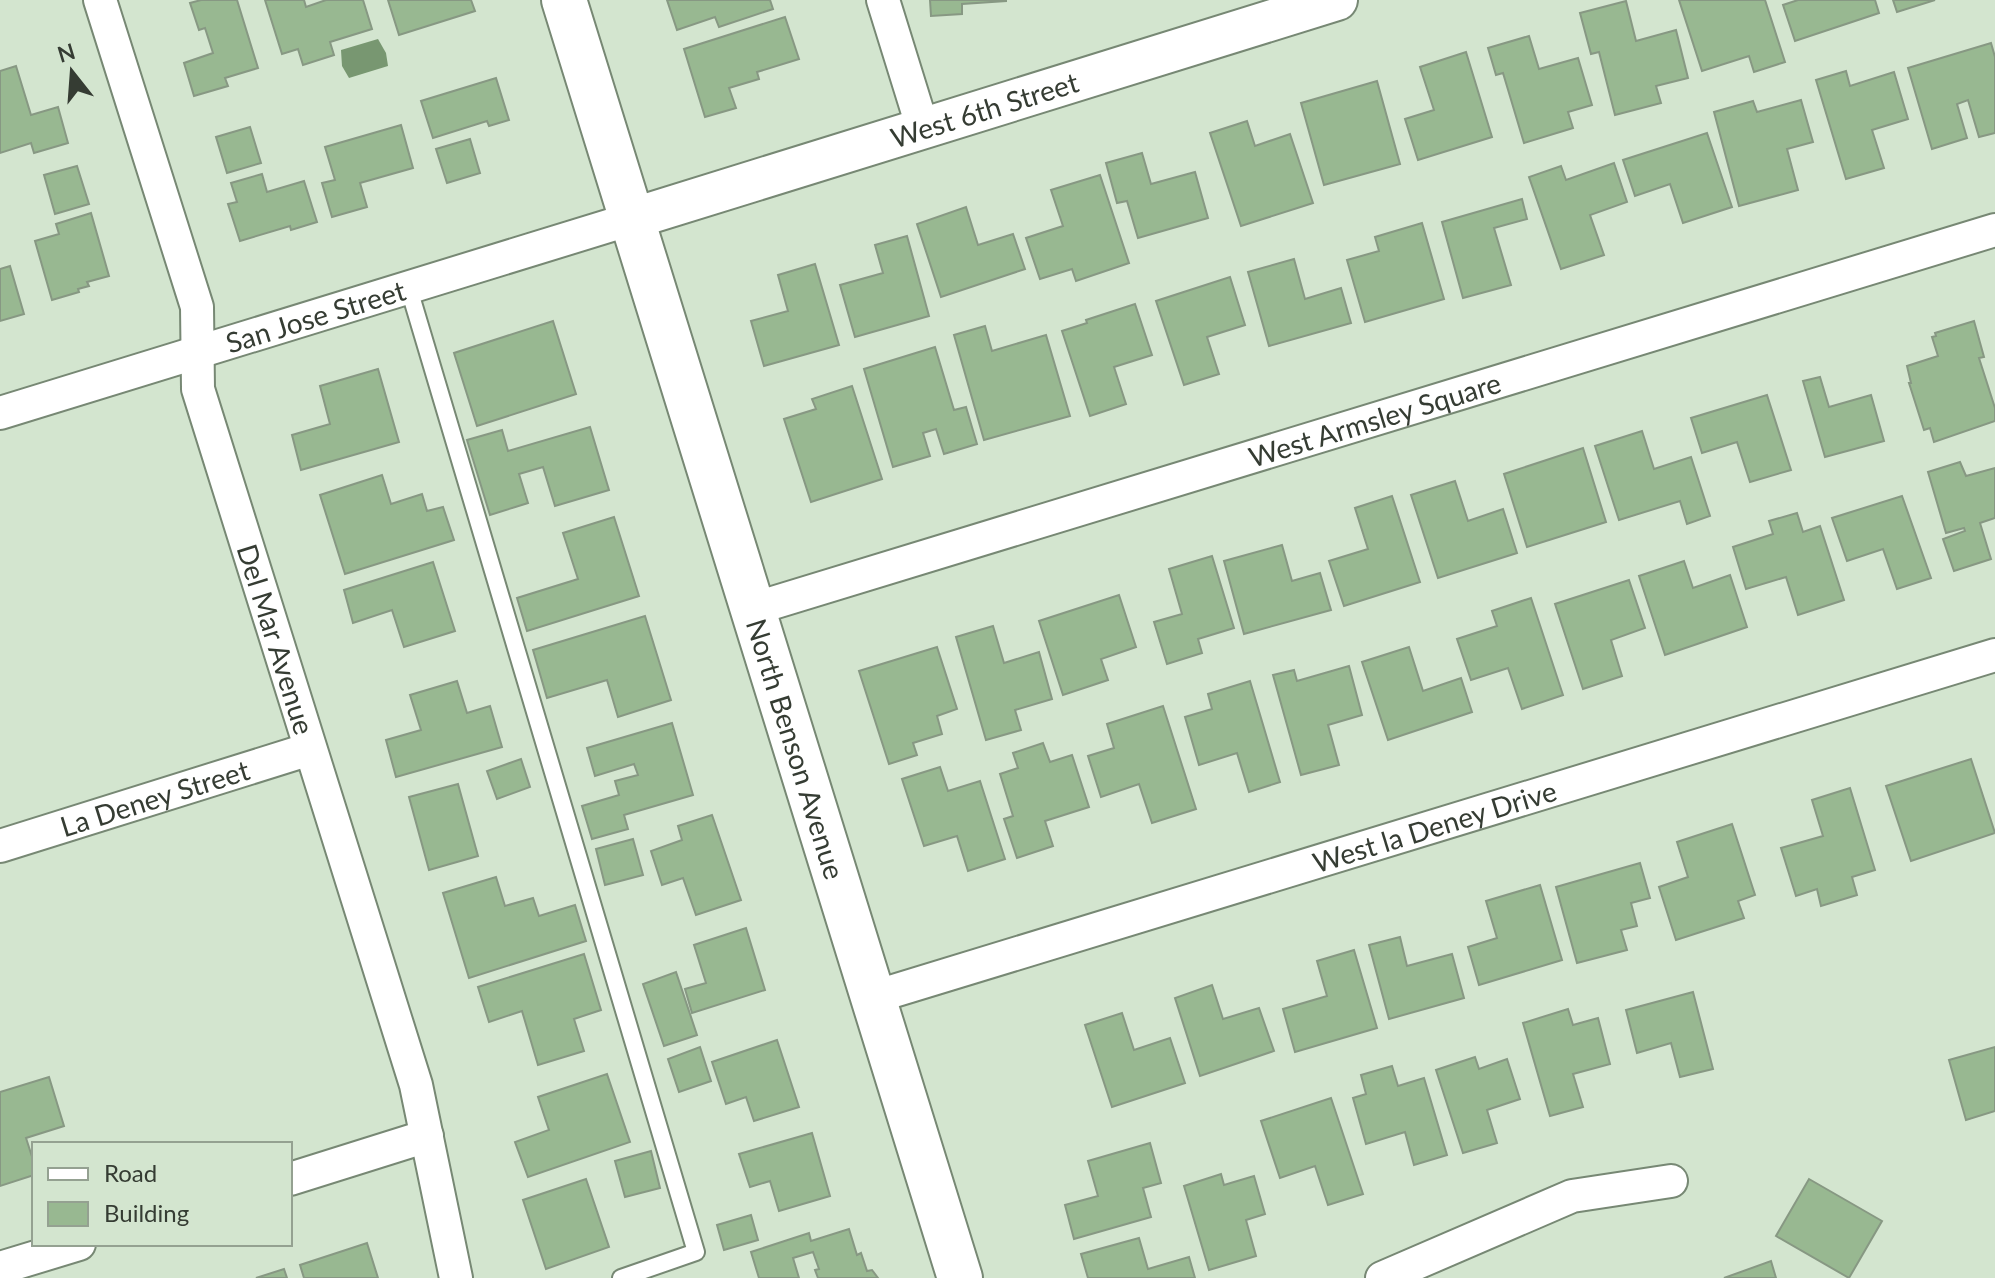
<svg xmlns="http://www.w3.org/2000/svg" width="1995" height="1278" viewBox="0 0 1995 1278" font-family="Lato,sans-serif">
	<rect width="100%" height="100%" fill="#d3e5cf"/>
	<polygon fill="#789771" points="378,39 386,53 388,66 349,78 342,66 341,50"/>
	<g fill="#98b891" stroke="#879883" stroke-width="2">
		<polygon points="201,0 237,0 258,68 225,78 228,86 194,96 184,63 213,53 205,28 199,30 190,3"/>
		<polygon points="265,0 304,0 306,7 326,0 363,0 372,29 330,42 334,55 303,65 298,49 282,54"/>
		<polygon points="388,0 471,0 475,11 399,35"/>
		<polygon points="667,0 770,0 773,9 719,27 715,17 677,30"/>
		<polygon points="930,0 1006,0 1006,1 962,4 962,14 931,16"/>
		<polygon points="1679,0 1765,0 1785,62 1754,72 1749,56 1702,71"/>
		<polygon points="1798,0 1875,0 1879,13 1795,41 1783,5"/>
		<polygon points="1893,0 1935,0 1897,12"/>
		<polygon points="1626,1 1636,41 1676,30 1688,78 1656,86 1661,103 1615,115 1599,52 1591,54 1580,13"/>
		<polygon points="785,17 799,59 757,72 759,79 729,88 736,108 705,117 684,49"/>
		<polygon points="1529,36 1539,69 1578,58 1592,105 1568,112 1573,128 1524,143 1503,73 1496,75 1488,48"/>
		<polygon points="1991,43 1995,57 1995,133 1979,137 1968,100 1957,104 1967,138 1932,149 1908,68"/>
		<polygon points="1466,52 1492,137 1418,160 1405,119 1434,110 1420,67"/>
		<polygon points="16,66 31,115 58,107 68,143 34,153 31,143 0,153 0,71"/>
		<polygon points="1846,71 1850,86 1894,72 1908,119 1872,130 1884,168 1846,179 1816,80"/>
		<polygon points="496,78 509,120 489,126 487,121 433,138 421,101"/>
		<polygon points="1377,81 1400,164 1324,185 1301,103"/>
		<polygon points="1801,100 1813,142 1787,149 1798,190 1739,206 1714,112 1753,101 1757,112"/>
		<polygon points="1247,121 1255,146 1290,134 1313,203 1241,226 1210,133"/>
		<polygon points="401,125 413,168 360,183 367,207 332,217 322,183 335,180 325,147"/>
		<polygon points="250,127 261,163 227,173 216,137"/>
		<polygon points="1707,133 1732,207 1683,223 1670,184 1635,196 1623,160"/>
		<polygon points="470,139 480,173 447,183 436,149"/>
		<polygon points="1142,153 1151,184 1195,172 1208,218 1138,238 1127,201 1117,203 1106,163"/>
		<polygon points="1614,163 1627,202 1590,215 1604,255 1561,269 1529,177 1561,166 1566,180"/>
		<polygon points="77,166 89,204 55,214 44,175"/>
		<polygon points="262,174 267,192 304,181 317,222 291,230 290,226 240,241 228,204 237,202 231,183"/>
		<polygon points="1100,175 1129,263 1076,281 1072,269 1040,279 1026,238 1063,226 1051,190"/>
		<polygon points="1522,199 1527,219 1494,228 1511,285 1463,298 1442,222"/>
		<polygon points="966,207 978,245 1013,234 1025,269 941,297 917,224"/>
		<polygon points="91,213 109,276 87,282 89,286 78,289 79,292 52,300 35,241 59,234 56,224"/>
		<polygon points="1422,223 1444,299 1365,322 1347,260 1379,251 1375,237"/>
		<polygon points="907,236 929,316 855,337 840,285 883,273 875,245"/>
		<polygon points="1294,259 1305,299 1341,288 1351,323 1269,346 1248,272"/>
		<polygon points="815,264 839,345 764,366 751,321 788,311 778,275"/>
		<polygon points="10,266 24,314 0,321 0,269"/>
		<polygon points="1230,277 1245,325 1207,337 1219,374 1184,385 1156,301"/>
		<polygon points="1135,304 1152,355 1114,367 1126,404 1090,416 1062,331 1087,323 1086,320"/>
		<polygon points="553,321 576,394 477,426 454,353"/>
		<polygon points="1974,321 1984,357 1979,358 1995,408 1995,421 1934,442 1930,428 1924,430 1909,383 1911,383 1907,366 1938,356 1932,337 1936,336 1935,333"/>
		<polygon points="985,326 992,351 1046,335 1070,416 984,440 954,335"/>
		<polygon points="935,347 954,410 966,407 977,444 944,454 936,429 923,433 930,456 893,467 864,369"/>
		<polygon points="378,369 399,442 301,470 292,435 330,424 320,386"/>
		<polygon points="1820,377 1829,407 1871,395 1884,441 1825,457 1803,381"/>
		<polygon points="852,386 882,479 811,502 784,419 816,409 812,399"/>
		<polygon points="1767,395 1791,470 1750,482 1737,442 1702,453 1691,418"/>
		<polygon points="590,427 609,490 555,506 543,467 519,474 528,503 490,515 467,440 502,430 508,451"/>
		<polygon points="1642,431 1654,469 1691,457 1710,516 1687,524 1680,501 1619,520 1595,446"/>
		<polygon points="1583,448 1606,522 1527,547 1504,474"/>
		<polygon points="1960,462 1966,476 1995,468 1995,518 1980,523 1991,559 1954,571 1943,539 1965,531 1964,528 1946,533 1928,472"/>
		<polygon points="382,475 391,504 422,494 427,511 443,507 454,540 345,574 320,495"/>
		<polygon points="1455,481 1468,521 1503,509 1517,553 1438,578 1411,495"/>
		<polygon points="1392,496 1420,582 1344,606 1329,561 1368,549 1355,508"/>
		<polygon points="1902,496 1931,578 1897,589 1883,549 1847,561 1832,518"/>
		<polygon points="1797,513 1803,532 1820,526 1844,600 1798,615 1786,577 1746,589 1733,547 1773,534 1769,521"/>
		<polygon points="614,517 639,596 527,631 517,598 578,579 563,533"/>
		<polygon points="1282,545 1292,581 1320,573 1331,610 1244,634 1224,561"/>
		<polygon points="1212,556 1234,628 1198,639 1202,653 1167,664 1154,622 1182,614 1169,569"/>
		<polygon points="1684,561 1693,588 1730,575 1747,627 1665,655 1639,576"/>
		<polygon points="433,562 455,631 404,647 392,610 353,623 344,590"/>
		<polygon points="1629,580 1645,628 1611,640 1622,676 1583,689 1555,604"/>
		<polygon points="1119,595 1136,647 1101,659 1108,680 1063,695 1039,621"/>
		<polygon points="1531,598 1563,695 1522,709 1508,668 1471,680 1457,639 1497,626 1492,611"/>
		<polygon points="645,616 671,700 618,717 607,680 547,698 533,650"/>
		<polygon points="993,626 1004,663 1039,652 1052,699 1015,710 1021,730 986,740 956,637"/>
		<polygon points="937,647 957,709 937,716 942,734 913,743 917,755 889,764 859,671"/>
		<polygon points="1409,647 1423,691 1461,678 1472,712 1388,740 1362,662"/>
		<polygon points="1349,666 1362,715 1328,725 1339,765 1301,775 1273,675 1294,670 1297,681"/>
		<polygon points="457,681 467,713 490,706 502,747 396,777 386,740 421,730 410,695"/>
		<polygon points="1250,681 1280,782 1249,792 1237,753 1199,765 1185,717 1212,709 1208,694"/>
		<polygon points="1163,706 1196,809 1152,823 1139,784 1101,797 1088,756 1114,748 1107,724"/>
		<polygon points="672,723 693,795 624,815 628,829 592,839 582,806 619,795 615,781 638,775 634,764 595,776 587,748"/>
		<polygon points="1043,743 1050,762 1072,755 1089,807 1045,821 1053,846 1017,858 1004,819 1013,816 1000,774 1018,768 1013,753"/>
		<polygon points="521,759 530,787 497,799 487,771"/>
		<polygon points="1971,759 1995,833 1911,861 1886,786"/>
		<polygon points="940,767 948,791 980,781 1005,859 968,871 957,836 924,846 902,779"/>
		<polygon points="458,784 478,856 429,870 409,797"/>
		<polygon points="1850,788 1875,870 1852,877 1857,895 1821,906 1817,889 1796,896 1781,848 1823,836 1812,800"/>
		<polygon points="712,815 741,900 696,915 683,878 662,885 651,851 682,840 678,826"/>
		<polygon points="1732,824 1755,895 1738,901 1744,918 1676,940 1659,887 1688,877 1677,842"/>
		<polygon points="633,839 643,875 605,885 596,849"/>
		<polygon points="1640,863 1650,898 1631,903 1637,926 1621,930 1627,950 1577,963 1556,887"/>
		<polygon points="496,877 505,906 533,898 539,916 575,905 586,941 469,978 443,893"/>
		<polygon points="1540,885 1562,960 1479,985 1468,947 1497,938 1486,901"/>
		<polygon points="746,928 765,990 692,1013 685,989 706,983 694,945"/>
		<polygon points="1400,937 1407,966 1452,954 1464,998 1389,1019 1369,945"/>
		<polygon points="1354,950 1377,1028 1295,1052 1283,1009 1327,996 1317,961"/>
		<polygon points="584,954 601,1010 574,1019 584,1051 538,1065 522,1011 489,1022 478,987"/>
		<polygon points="676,972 697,1035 664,1046 643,984"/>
		<polygon points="1212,985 1223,1019 1259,1008 1274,1051 1200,1076 1175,998"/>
		<polygon points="1693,992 1713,1069 1680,1077 1671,1043 1637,1053 1626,1010"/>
		<polygon points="1568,1009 1573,1025 1598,1018 1610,1064 1573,1074 1583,1107 1550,1116 1523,1023"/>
		<polygon points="1122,1013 1134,1050 1170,1038 1185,1083 1112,1107 1085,1025"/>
		<polygon points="777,1040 799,1107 754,1121 746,1097 726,1104 712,1062"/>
		<polygon points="700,1047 711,1081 679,1092 668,1059"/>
		<polygon points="1995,1047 1995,1111 1966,1120 1949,1060"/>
		<polygon points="1475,1057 1479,1069 1507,1059 1520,1099 1487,1110 1497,1143 1463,1153 1436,1070"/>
		<polygon points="1392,1066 1398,1086 1424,1078 1447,1155 1414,1165 1405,1132 1366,1144 1353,1098 1366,1094 1361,1075"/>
		<polygon points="607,1074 630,1142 528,1177 515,1142 549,1130 538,1097"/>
		<polygon points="49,1077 64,1126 26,1138 34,1163 34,1175 0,1186 0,1092"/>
		<polygon points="1331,1098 1363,1194 1328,1205 1315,1166 1280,1178 1261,1121"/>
		<polygon points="812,1133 830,1196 779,1211 770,1181 750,1187 739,1154"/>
		<polygon points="1150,1143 1161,1183 1143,1188 1151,1217 1074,1239 1065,1205 1098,1196 1088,1161"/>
		<polygon points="651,1151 660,1188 625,1197 615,1161"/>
		<polygon points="1221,1174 1224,1185 1254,1176 1265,1214 1246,1220 1256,1256 1209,1270 1184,1186"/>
		<polygon points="586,1179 609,1247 546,1269 523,1200"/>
		<polygon points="1809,1179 1882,1221 1849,1278 1776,1236"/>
		<polygon points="751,1215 758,1240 724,1250 717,1225"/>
		<polygon points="849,1229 857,1255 861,1253 867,1271 872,1270 878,1278 818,1278 815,1270 819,1269 813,1252 793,1258 799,1278 759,1278 751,1252 809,1233 811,1241"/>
		<polygon points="1139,1238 1148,1269 1189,1257 1195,1278 1088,1278 1081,1254"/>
		<polygon points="367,1243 378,1278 304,1278 300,1265"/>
		<polygon points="1771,1261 1776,1278 1724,1278"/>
		<polygon points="284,1269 287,1278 256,1278"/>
	</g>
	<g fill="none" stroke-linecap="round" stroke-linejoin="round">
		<g stroke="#778874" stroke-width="20">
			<polyline id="service" points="409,289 696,1252 621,1278"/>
		</g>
		<g stroke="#778874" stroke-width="36">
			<g id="minor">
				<path id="s1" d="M100,0L197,307L198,389L416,1085L456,1278"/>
				<polyline points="883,0 923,129"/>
				<path id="s2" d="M0,413L631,219"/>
				<path id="s3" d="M753,609L1995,230"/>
				<path id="s4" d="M0,846L310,749"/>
				<path id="s5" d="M874,997L1995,655"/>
				<polyline points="290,1179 427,1136"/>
				<polyline points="0,1268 79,1244"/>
				<polyline points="1382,1278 1572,1196 1671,1181"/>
			</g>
		</g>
		<g stroke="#778874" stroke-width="44">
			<g id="tertiary">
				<path id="s6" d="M631,219L1337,0"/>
			</g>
		</g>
		<g stroke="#778874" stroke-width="48">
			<g id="secondary">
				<path id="s7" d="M564,0L960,1278"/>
			</g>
		</g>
		<use href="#service" stroke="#fff" stroke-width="16"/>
		<use href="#minor" stroke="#fff" stroke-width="32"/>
		<use href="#tertiary" stroke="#fff" stroke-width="40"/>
		<use href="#secondary" stroke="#fff" stroke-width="44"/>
	</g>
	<g text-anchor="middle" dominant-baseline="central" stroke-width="6" stroke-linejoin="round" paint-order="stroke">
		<g font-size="28" fill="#353c33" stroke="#d3e5cf">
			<text stroke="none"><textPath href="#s6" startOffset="370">West 6th Street</textPath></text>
			<text stroke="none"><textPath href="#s2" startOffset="330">San Jose Street</textPath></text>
			<text stroke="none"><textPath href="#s3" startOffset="650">West Armsley Square</textPath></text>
			<text stroke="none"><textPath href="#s1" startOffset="666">Del Mar Avenue</textPath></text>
			<text stroke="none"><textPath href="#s7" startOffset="784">North Benson Avenue</textPath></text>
			<text stroke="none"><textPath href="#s4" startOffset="162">La Deney Street</textPath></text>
			<text stroke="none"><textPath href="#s5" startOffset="586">West la Deney Drive</textPath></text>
		</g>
	</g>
	<rect x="32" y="1142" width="260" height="104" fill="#d3e5cf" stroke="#94a191" stroke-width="2"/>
	<rect x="48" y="1168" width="40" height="12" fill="#ffffff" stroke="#94a191" stroke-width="2"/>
	<text x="104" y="1182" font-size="24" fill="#353c33">Road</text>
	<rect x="48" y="1202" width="40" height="24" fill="#98b891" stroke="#94a191" stroke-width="2"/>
	<text x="104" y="1222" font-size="24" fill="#353c33">Building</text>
	<g transform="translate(72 72) rotate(343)" stroke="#d3e5cf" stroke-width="6" paint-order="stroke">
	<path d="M0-6L14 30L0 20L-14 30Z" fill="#353c33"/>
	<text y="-12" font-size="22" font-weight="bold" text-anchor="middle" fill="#353c33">N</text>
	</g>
</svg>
